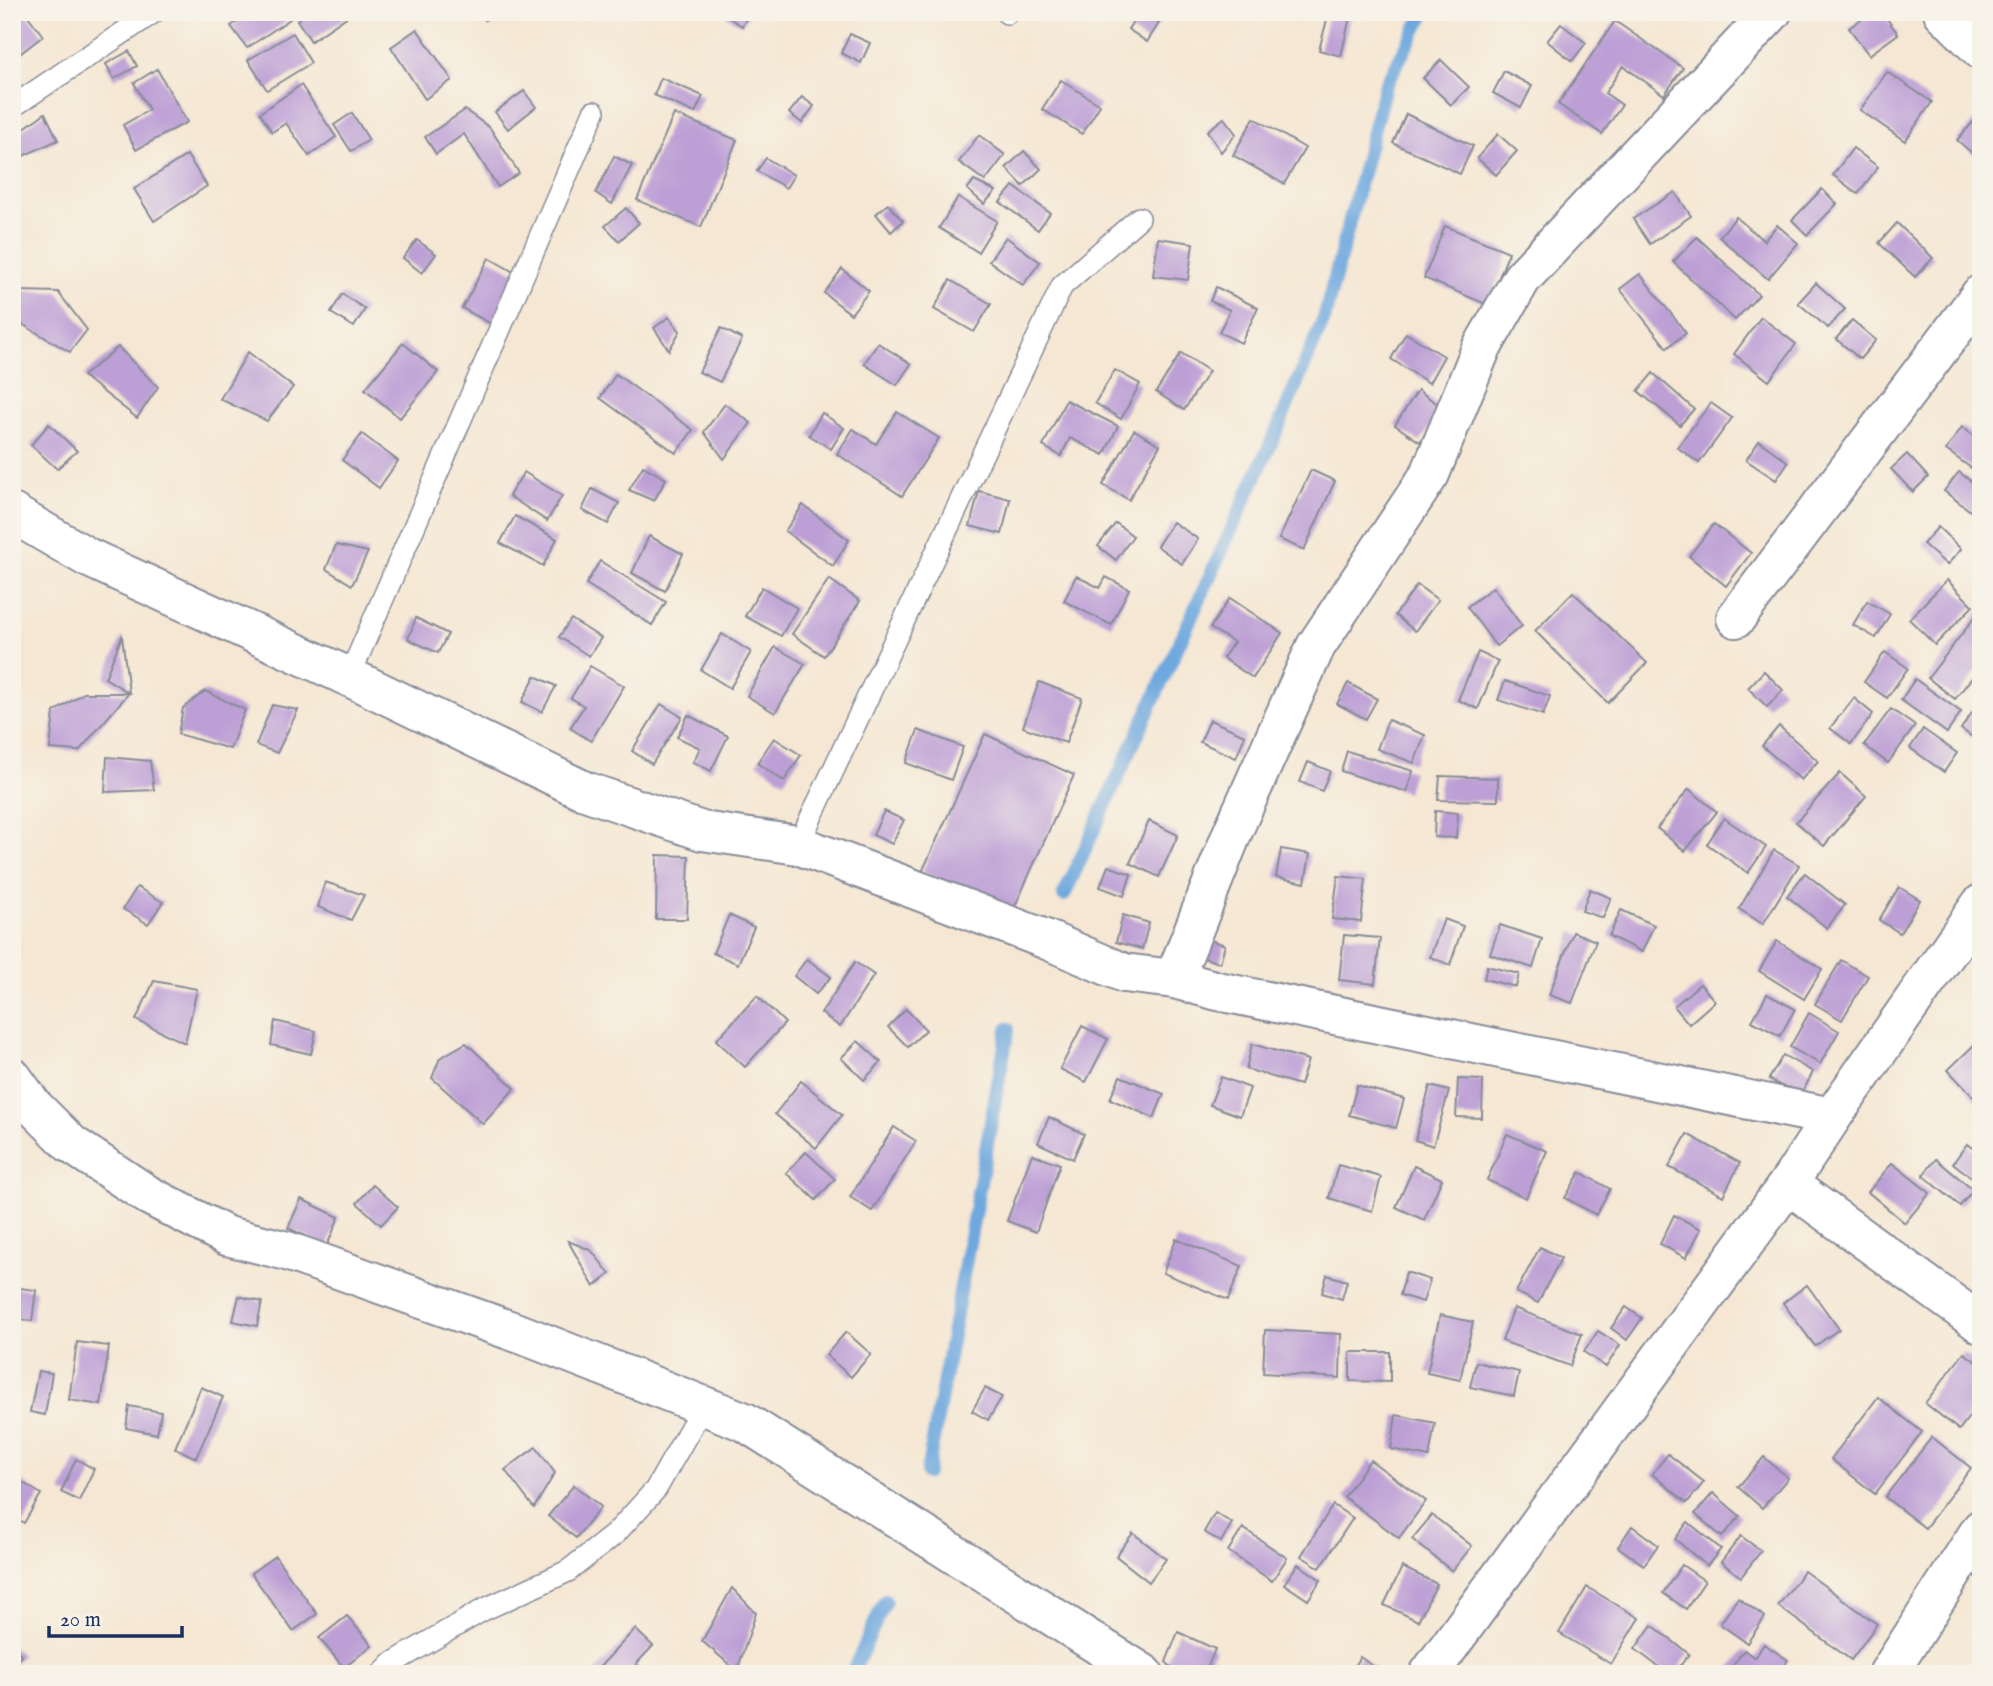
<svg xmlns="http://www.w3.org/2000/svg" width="1993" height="1686" viewBox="0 0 1993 1686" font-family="'IM FELL English',serif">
	<rect width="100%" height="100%" fill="#f7f3e8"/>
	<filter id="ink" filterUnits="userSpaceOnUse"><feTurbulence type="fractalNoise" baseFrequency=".0143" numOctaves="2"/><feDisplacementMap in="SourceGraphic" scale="14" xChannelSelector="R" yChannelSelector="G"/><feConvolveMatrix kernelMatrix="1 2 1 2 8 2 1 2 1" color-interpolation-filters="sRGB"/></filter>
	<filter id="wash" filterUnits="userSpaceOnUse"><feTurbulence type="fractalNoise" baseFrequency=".00686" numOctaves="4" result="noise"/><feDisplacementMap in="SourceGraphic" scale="28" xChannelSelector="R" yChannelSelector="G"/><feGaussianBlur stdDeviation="1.57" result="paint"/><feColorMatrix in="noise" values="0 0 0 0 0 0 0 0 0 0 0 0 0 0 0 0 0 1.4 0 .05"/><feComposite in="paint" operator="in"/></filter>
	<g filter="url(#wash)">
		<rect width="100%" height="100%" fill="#f5e7d3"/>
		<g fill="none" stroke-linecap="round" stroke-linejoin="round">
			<g stroke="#6ea8de" stroke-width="14">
				<polyline points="1064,895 1276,432 1324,319 1385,86 1425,12"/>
				<polyline points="927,1473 1008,1029"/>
				<polyline points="852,1674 885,1601"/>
			</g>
		</g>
		<g id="blocks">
			<g fill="#bc9fd5">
				<polygon points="12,12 25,12 43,36 12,60"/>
				<polygon points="252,12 285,12 290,19 247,48 231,26"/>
				<polygon points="309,12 354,12 311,41 297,20"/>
				<polygon points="480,12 497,12 485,20"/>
				<polygon points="720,12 750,12 742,26"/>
				<polygon points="1140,12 1143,12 1159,23 1147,42 1128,29"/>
				<polygon points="1329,12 1350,17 1341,56 1319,50"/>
				<polygon points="1871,12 1882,12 1898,34 1869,55 1849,28"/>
				<polygon points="1615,21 1683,68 1664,95 1623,66 1605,93 1622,105 1602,134 1558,104"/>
				<polygon points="1561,24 1586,43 1572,61 1547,41"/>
				<polygon points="417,29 452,80 425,99 391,47"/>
				<polygon points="293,33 311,63 267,90 248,60"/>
				<polygon points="850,34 870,43 861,63 841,53"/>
				<polygon points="129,51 137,66 114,79 106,64"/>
				<polygon points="1441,60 1469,87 1451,105 1423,78"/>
				<polygon points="157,69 187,122 136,150 123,125 149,110 134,83"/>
				<polygon points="1504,71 1532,86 1521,108 1493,93"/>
				<polygon points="1887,72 1932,102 1905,141 1860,110"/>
				<polygon points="661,78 703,96 695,113 654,95"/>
				<polygon points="1061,80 1100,105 1082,134 1042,109"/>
				<polygon points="301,85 336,137 309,156 286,123 272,132 260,113"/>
				<polygon points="524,91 536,107 508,129 495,112"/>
				<polygon points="802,97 814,106 802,123 789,113"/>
				<polygon points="465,110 490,128 519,173 498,187 464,134 436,154 425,137"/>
				<polygon points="45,113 58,140 12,161 12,137"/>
				<polygon points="352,113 369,140 351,151 334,125"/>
				<polygon points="1981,113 1981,161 1957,140"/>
				<polygon points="674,114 737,140 701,227 637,200"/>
				<polygon points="1406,114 1473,146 1460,174 1393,143"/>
				<polygon points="1224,118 1236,134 1221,152 1207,131"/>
				<polygon points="1254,118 1305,148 1284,184 1233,155"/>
				<polygon points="1498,134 1517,151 1496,175 1477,158"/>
				<polygon points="979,135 1005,155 985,181 959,162"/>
				<polygon points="1853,148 1878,167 1858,194 1833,175"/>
				<polygon points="1024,151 1041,169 1023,186 1006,168"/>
				<polygon points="187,155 207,186 154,221 134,189"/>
				<polygon points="614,156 632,165 612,204 596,193"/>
				<polygon points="766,158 794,175 786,188 757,171"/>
				<polygon points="974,181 996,191 984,204 967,189"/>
				<polygon points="1013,186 1050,213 1038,230 1000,202"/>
				<polygon points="1822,189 1837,204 1807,235 1792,220"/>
				<polygon points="1675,192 1691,216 1650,244 1633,219"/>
				<polygon points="958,197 997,221 978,252 939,228"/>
				<polygon points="888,204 903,221 891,232 876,214"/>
				<polygon points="626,208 639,223 619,241 605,226"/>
				<polygon points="1736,217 1764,241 1777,225 1798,243 1768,279 1719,237"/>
				<polygon points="1897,223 1933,258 1915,277 1879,243"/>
				<polygon points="1445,226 1509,252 1488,305 1424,278"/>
				<polygon points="1006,237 1040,262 1023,285 989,261"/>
				<polygon points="1697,237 1759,295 1735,320 1673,262"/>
				<polygon points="1158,238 1193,243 1188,280 1153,276"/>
				<polygon points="417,240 436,254 422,273 403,258"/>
				<polygon points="489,258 519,275 491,324 462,308"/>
				<polygon points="842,269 869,291 851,314 824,293"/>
				<polygon points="1640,274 1686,333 1667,348 1620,289"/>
				<polygon points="950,280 991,304 974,332 934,309"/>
				<polygon points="1816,283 1845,309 1828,328 1798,303"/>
				<polygon points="1216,287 1258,308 1241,343 1219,332 1230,310 1210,301"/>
				<polygon points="19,291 58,292 87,330 70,352 15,320"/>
				<polygon points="342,294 365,309 354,327 331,313"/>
				<polygon points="669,317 680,331 669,350 654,328"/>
				<polygon points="1761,317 1796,344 1769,381 1734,354"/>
				<polygon points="1852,320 1876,340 1860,359 1836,339"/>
				<polygon points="721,328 742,339 720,382 699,372"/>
				<polygon points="1406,333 1444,356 1429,383 1391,359"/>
				<polygon points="403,343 438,372 400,418 365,389"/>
				<polygon points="878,343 911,364 897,385 864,364"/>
				<polygon points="118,347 158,387 137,418 83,376"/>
				<polygon points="248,352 293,387 267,421 220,399"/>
				<polygon points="1181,353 1209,371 1184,410 1156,392"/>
				<polygon points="1115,370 1140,384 1121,419 1095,403"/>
				<polygon points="1653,373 1694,409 1680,425 1638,391"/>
				<polygon points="616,374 693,430 676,453 600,398"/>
				<polygon points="1418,390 1443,408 1420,442 1395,425"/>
				<polygon points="1066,400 1118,426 1104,455 1070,438 1061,456 1043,446"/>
				<polygon points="1711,403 1732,418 1699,463 1677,447"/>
				<polygon points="725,404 751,423 724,459 704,432"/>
				<polygon points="897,412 939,438 902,496 837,454 853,429 876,444"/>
				<polygon points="822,413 844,428 831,449 809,435"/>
				<polygon points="49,424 77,451 57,469 31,445"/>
				<polygon points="1962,427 1981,441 1981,475 1946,450"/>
				<polygon points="1134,430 1160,445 1129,500 1103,485"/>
				<polygon points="362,434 398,461 379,488 342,460"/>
				<polygon points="1759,441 1788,462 1776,480 1746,460"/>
				<polygon points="1907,454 1928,477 1913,492 1891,469"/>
				<polygon points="643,466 666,479 654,501 629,490"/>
				<polygon points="1311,470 1335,481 1304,550 1279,539"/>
				<polygon points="524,472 562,496 547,521 509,496"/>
				<polygon points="1959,472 1981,489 1981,519 1944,491"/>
				<polygon points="592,489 619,503 608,524 582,510"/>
				<polygon points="979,491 1010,499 1002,534 970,526"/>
				<polygon points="803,505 849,540 833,566 785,531"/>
				<polygon points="515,516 557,539 543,566 500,543"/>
				<polygon points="1173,522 1198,539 1182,564 1157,546"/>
				<polygon points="1116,523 1133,536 1116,560 1098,546"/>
				<polygon points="1714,524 1751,553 1726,586 1689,556"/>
				<polygon points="1938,527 1961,549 1947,565 1923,544"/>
				<polygon points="649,536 683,554 665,591 632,573"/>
				<polygon points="336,545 368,552 352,585 326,569"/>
				<polygon points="600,561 666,602 652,625 586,584"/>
				<polygon points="1076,576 1100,588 1106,577 1129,589 1111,625 1064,601"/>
				<polygon points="829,579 860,601 824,656 792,634"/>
				<polygon points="1947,580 1973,606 1935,645 1909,619"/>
				<polygon points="1417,585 1438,600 1415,631 1395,615"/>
				<polygon points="762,587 797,608 781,636 745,616"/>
				<polygon points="1493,587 1522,626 1496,646 1467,607"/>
				<polygon points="1573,592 1647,663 1608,703 1535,631"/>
				<polygon points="1230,598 1282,633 1253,678 1223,658 1234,642 1210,628"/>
				<polygon points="1867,601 1890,614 1876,638 1853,625"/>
				<polygon points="1981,609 1981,666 1955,699 1928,678"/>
				<polygon points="416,618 448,634 438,653 408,639"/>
				<polygon points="571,619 601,638 589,656 559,637"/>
				<polygon points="722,634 751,652 730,688 701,670"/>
				<polygon points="122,636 129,693 79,751 50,749 54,712 84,693 129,693 105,678"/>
				<polygon points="775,647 805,664 775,713 747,696"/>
				<polygon points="1478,652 1498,661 1478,709 1458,700"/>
				<polygon points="1885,652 1908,668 1887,698 1864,682"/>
				<polygon points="590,666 624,686 591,741 570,728 584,706 571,698"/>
				<polygon points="1764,671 1783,690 1767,707 1748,688"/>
				<polygon points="535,676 556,686 542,712 522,702"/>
				<polygon points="1915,679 1961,712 1947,733 1901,700"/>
				<polygon points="1505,681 1550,696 1543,715 1498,700"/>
				<polygon points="1039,682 1082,698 1066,743 1023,727"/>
				<polygon points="1348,683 1377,699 1366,719 1337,704"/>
				<polygon points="205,691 245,710 230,749 178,734 183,708"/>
				<polygon points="1854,698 1873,714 1851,744 1830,728"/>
				<polygon points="1981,699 1981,743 1961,729"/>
				<polygon points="661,704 682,717 652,764 632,751"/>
				<polygon points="272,705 298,710 277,753 256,745"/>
				<polygon points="1891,709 1915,726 1888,763 1864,745"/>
				<polygon points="688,715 728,736 711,771 693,762 700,748 677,737"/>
				<polygon points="1210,720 1245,735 1236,758 1200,742"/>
				<polygon points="1388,720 1425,735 1414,763 1377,749"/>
				<polygon points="1779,726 1818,761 1801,780 1762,746"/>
				<polygon points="1923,729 1957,753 1944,772 1910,748"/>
				<polygon points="918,730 963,747 951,780 906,763"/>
				<polygon points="985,734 1074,775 1012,913 922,872"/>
				<polygon points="774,738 801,755 784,781 757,763"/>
				<polygon points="1347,751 1413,771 1407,792 1341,771"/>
				<polygon points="107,757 150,761 154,790 105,792"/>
				<polygon points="1308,762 1330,771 1322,791 1300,782"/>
				<polygon points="1840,773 1866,796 1824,846 1796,822"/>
				<polygon points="1440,776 1498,778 1498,801 1438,800"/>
				<polygon points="1689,789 1717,812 1685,851 1657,828"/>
				<polygon points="884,811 904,820 892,844 873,835"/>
				<polygon points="1435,811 1458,813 1456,838 1434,837"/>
				<polygon points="1724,818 1766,847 1748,873 1707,844"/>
				<polygon points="1149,821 1178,835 1159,877 1130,863"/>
				<polygon points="1281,849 1310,854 1305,883 1276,877"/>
				<polygon points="1774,850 1799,865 1763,924 1739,909"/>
				<polygon points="657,855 689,856 687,919 656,919"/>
				<polygon points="1108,866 1131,874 1124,896 1100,887"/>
				<polygon points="1805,873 1845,905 1827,928 1787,896"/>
				<polygon points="1338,876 1366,879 1361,922 1332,919"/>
				<polygon points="325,882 364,895 351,920 318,907"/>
				<polygon points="137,887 163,902 148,924 123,909"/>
				<polygon points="1899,887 1920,900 1900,933 1879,920"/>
				<polygon points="12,888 16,889 18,912 12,911"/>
				<polygon points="1590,889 1611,898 1603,918 1582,911"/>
				<polygon points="1621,910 1654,925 1642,952 1609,936"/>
				<polygon points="729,915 754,927 738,964 713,953"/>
				<polygon points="1123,915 1149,923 1142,949 1116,942"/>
				<polygon points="1444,919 1463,926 1450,965 1430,957"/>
				<polygon points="1500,925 1542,939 1533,968 1490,954"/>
				<polygon points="1573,932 1596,941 1572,1003 1549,995"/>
				<polygon points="1344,935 1380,938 1375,984 1339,980"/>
				<polygon points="1203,938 1225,945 1220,963 1197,956"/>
				<polygon points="1777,941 1822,969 1804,999 1759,971"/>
				<polygon points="807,959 831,977 816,994 794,976"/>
				<polygon points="1841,960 1868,976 1842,1020 1815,1004"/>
				<polygon points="855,962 874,975 840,1027 821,1013"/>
				<polygon points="1487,966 1519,974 1516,987 1484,979"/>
				<polygon points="154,981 197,989 185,1043 136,1020"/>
				<polygon points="1700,984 1715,1001 1689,1024 1674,1006"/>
				<polygon points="1767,994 1795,1009 1780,1036 1752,1021"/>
				<polygon points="757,996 785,1023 745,1067 716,1040"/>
				<polygon points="906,1009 926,1030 908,1047 888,1027"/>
				<polygon points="1809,1013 1839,1031 1820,1064 1790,1047"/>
				<polygon points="275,1021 316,1031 311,1054 271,1045"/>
				<polygon points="1082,1026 1108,1039 1086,1082 1060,1069"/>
				<polygon points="858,1041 881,1062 864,1080 841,1058"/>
				<polygon points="466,1043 515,1088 483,1124 432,1078 440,1058"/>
				<polygon points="1252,1044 1308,1060 1300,1085 1246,1069"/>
				<polygon points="1975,1044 1981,1050 1981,1101 1979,1103 1948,1070"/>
				<polygon points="1783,1055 1813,1072 1800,1097 1769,1079"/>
				<polygon points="1120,1076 1164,1094 1154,1118 1110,1099"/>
				<polygon points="1221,1077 1250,1088 1240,1116 1210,1105"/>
				<polygon points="1458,1079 1483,1080 1482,1118 1456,1117"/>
				<polygon points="801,1081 842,1115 816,1148 775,1114"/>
				<polygon points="1357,1085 1404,1099 1396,1128 1349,1115"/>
				<polygon points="1430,1086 1449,1091 1433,1146 1415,1140"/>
				<polygon points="1049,1117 1084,1134 1073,1159 1038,1143"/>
				<polygon points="894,1127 916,1141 872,1211 850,1197"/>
				<polygon points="1507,1134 1547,1151 1526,1198 1487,1180"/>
				<polygon points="1687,1134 1740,1163 1723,1196 1669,1167"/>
				<polygon points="1967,1144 1981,1155 1981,1185 1953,1163"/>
				<polygon points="806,1152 835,1179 816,1200 786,1173"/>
				<polygon points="1032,1154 1060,1164 1036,1232 1007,1221"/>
				<polygon points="1936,1159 1973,1190 1960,1206 1923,1175"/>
				<polygon points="1892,1163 1930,1193 1905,1223 1868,1192"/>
				<polygon points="1338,1165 1381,1177 1372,1211 1329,1198"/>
				<polygon points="1414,1166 1442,1179 1424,1220 1396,1207"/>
				<polygon points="1580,1172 1610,1189 1596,1215 1565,1198"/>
				<polygon points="373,1185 398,1207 381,1225 357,1203"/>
				<polygon points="301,1199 339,1217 327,1246 288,1228"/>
				<polygon points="1674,1215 1701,1229 1686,1258 1660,1244"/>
				<polygon points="1176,1239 1242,1266 1228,1300 1163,1273"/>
				<polygon points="568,1241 591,1250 610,1274 594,1287"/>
				<polygon points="1540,1247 1561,1258 1538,1303 1516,1292"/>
				<polygon points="1406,1272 1430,1280 1423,1302 1400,1295"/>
				<polygon points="1327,1275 1347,1281 1342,1299 1322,1293"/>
				<polygon points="1807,1285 1839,1329 1815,1346 1783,1303"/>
				<polygon points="12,1287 36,1290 32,1321 12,1318"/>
				<polygon points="239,1296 262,1302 257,1326 233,1321"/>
				<polygon points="1626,1307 1642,1318 1627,1340 1611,1328"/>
				<polygon points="1514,1308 1582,1334 1570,1366 1502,1341"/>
				<polygon points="1440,1315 1473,1322 1460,1380 1427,1373"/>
				<polygon points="1265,1330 1341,1334 1340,1378 1263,1373"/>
				<polygon points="1598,1331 1620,1345 1606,1367 1584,1352"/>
				<polygon points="846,1332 871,1354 851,1377 826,1355"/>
				<polygon points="77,1342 109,1346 101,1405 69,1400"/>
				<polygon points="1350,1352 1390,1352 1390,1382 1350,1381"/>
				<polygon points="1964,1353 1981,1365 1981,1401 1959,1430 1925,1403"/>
				<polygon points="1476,1362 1519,1372 1514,1396 1470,1387"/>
				<polygon points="38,1371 52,1373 45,1415 30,1412"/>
				<polygon points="201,1387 223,1397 196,1458 175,1448"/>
				<polygon points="985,1388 1002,1397 988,1420 972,1411"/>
				<polygon points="1878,1397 1922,1432 1875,1494 1831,1459"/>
				<polygon points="129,1406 161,1412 157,1434 126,1428"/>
				<polygon points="1396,1415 1435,1423 1429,1457 1391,1449"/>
				<polygon points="1932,1437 1971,1468 1925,1528 1885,1497"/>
				<polygon points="536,1447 555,1473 534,1508 505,1470"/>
				<polygon points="1668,1454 1704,1482 1687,1503 1652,1474"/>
				<polygon points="1764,1457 1788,1478 1762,1508 1738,1487"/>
				<polygon points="76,1459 94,1469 79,1501 61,1492"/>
				<polygon points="1370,1460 1426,1501 1399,1538 1344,1497"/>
				<polygon points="12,1476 41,1494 24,1523 12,1516"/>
				<polygon points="574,1485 601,1507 576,1538 548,1516"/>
				<polygon points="1713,1493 1740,1516 1722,1537 1695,1514"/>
				<polygon points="1333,1505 1353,1518 1320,1568 1301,1556"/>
				<polygon points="1215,1513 1232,1523 1221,1542 1204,1532"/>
				<polygon points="1432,1515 1472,1546 1452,1571 1412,1539"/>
				<polygon points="1688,1522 1721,1549 1707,1566 1675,1539"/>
				<polygon points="1632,1526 1658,1545 1644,1565 1618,1547"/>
				<polygon points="1243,1528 1287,1558 1272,1581 1228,1551"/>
				<polygon points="1133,1533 1166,1559 1149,1582 1116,1556"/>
				<polygon points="1741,1536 1761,1551 1741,1577 1721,1562"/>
				<polygon points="275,1556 317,1614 293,1631 251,1573"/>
				<polygon points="1298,1564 1321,1580 1308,1600 1284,1584"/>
				<polygon points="1682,1565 1705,1581 1686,1609 1663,1593"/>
				<polygon points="1402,1567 1437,1584 1418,1621 1384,1605"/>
				<polygon points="1804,1571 1877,1624 1851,1660 1778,1606"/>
				<polygon points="1587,1587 1639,1618 1611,1664 1559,1633"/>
				<polygon points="732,1588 756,1613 737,1671 702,1641"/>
				<polygon points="1738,1598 1765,1617 1747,1643 1720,1624"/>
				<polygon points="347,1616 372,1645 344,1668 319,1638"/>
				<polygon points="1652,1625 1689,1654 1674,1674 1668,1674 1635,1649"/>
				<polygon points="635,1629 653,1646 636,1664 646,1674 593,1674"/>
				<polygon points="1178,1632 1215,1649 1205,1674 1178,1674 1166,1662"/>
				<polygon points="1764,1644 1788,1660 1779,1674 1727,1674 1744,1650 1755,1658"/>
				<polygon points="12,1646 22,1655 12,1666"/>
				<polygon points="1360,1657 1377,1669 1373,1674 1352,1674 1350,1672"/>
			</g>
		</g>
	</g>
	<g filter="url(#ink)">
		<use href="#blocks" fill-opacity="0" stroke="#888b98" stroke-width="2"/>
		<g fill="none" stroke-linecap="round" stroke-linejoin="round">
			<g stroke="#888b98" stroke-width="24">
				<g id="service">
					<polyline points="1007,13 1008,12"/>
					<polyline points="12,107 154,12"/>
					<polyline points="349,677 594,112"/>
					<polyline points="798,845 1062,286 1139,218"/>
					<polyline points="382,1674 391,1664 483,1610 568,1571 615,1534 656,1489 703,1406"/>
				</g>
			</g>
			<g stroke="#888b98" stroke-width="42">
				<g id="minor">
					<polyline points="1943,12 1981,50"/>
					<polyline points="12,513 87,557 349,677 585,791 702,831 798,845 1045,939 1124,973 1174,979 1218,991 1832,1117"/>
					<polyline points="1736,618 1981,294"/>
					<polyline points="1174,979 1233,831 1316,646 1430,474 1481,349 1522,278 1772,12"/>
					<polyline points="12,1077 33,1106 71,1144 148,1195 227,1236 287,1251 526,1336 745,1422 1144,1674"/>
					<polyline points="1788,1184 1981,1324"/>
					<polyline points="1429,1674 1788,1184 1832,1117 1981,904"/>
					<polyline points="1888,1674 1981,1529"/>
				</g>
			</g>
			<use href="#service" stroke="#fff" stroke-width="21"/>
			<use href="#minor" stroke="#fff" stroke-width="38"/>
		</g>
	</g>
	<rect width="1993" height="1686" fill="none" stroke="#f7f3e8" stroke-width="42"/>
	<path d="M49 1626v10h133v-10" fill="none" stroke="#1b2f5e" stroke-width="3.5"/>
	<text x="60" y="1626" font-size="21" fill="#1b2f5e" stroke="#f7f3e8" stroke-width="5" paint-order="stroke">20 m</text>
</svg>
